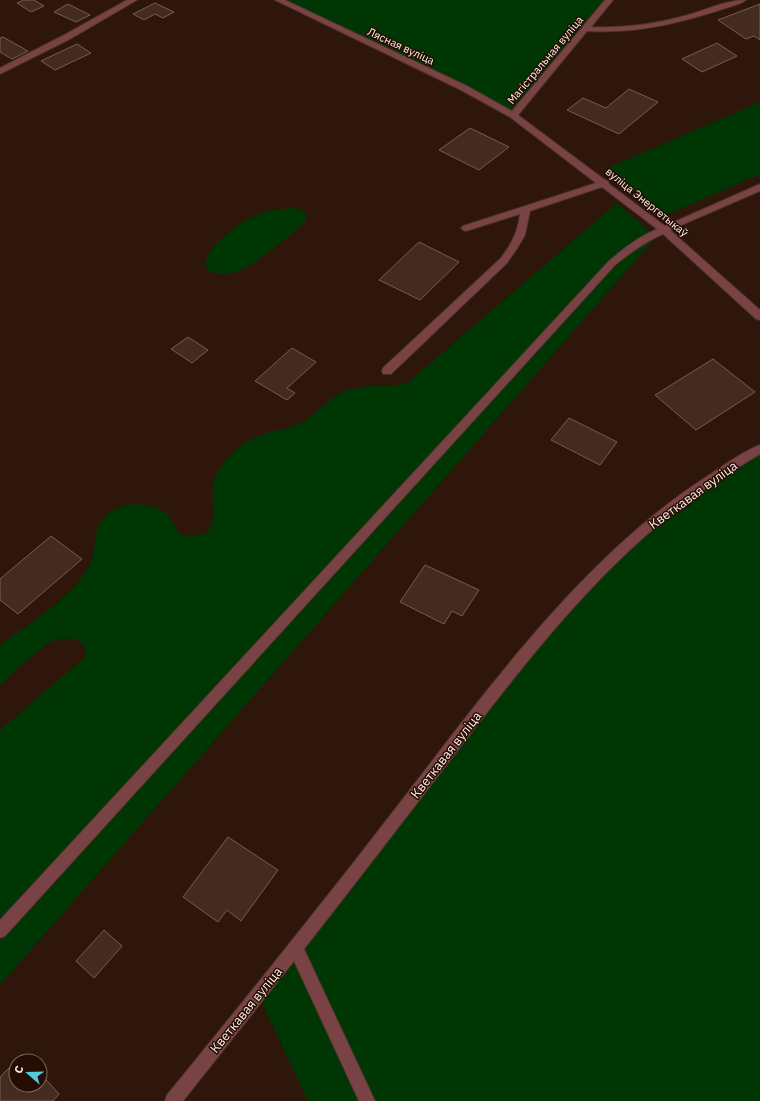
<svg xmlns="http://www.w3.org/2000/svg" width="760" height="1101" viewBox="0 0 760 1101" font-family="'IBM Plex Sans',sans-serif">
	<rect width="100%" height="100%" fill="#2e160b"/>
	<g fill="#003603">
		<polygon points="279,0 609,0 513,115"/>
		<polygon points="760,102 760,174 666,215 608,168"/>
		<path d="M617,203L656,237L0,985V730L85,657C86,650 83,642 76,640C69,638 61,638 55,640C41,645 11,675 0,685V645C31,622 68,601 88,568C101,547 87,525 114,510C128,503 151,502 164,512C177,521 172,539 194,536C198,535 205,534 208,531C220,519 206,491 217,473C228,454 246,439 267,433C280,429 293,428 305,421C320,411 331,395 349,390C368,384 386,387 406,384Z"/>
		<path d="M292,208L301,209L306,214V220L300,227C283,240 261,261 241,270C233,275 204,278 206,262C208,244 243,220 259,214C269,210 281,209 292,208Z"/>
		<polygon points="760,449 760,1101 308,1101 258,995 512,671 665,513"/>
	</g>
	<g fill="#442b1f" stroke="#795c4f">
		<polygon points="24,0 34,0 44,6 31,12 17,3"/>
		<polygon points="155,3 174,12 163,18 155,14 144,20 133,14"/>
		<polygon points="68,4 90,15 76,22 54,12"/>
		<polygon points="760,4 760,40 754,36 746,39 718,20"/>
		<polygon points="3,37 28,51 12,59 0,52 0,38"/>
		<polygon points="717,43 737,56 702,72 682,59"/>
		<polygon points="77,44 91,53 55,70 41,61"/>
		<polygon points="629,89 658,102 619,134 567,110 583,98 606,108"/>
		<polygon points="470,128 509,147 479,170 439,150"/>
		<polygon points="419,242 459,262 420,300 379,280"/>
		<polygon points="188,337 208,350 192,363 171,349"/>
		<polygon points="292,348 316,362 287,388 295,393 287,400 255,381"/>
		<polygon points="713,359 755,392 696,430 655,395"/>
		<polygon points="569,418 617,442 600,465 551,440"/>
		<polygon points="51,536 82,559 18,614 0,600 0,579"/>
		<polygon points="425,565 479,590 462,616 452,611 444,624 400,602"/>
		<polygon points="228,837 278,870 241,921 227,910 218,922 183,897"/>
		<polygon points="104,930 122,946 94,978 76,961"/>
		<polygon points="23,1054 29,1061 16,1061 16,1085 40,1085 40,1073 59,1094 53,1101 0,1101 0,1077"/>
	</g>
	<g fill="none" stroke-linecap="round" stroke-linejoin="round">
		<g stroke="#473025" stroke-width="2">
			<g id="minor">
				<polygon points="127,0 137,0 70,39 0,74 0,68 64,35"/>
				<path d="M275,0H285L467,86L512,111L605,0H613L591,27C621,28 651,25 680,17C702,12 724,0 746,0C740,5 728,7 720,10C676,24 634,34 587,31L518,115L605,180L608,181L609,184L665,226L760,184V191L670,230L760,310V320L756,319L663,234C645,242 630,253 615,265L5,936L0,938V920L609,261C624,248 638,237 657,229L602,187L530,211L525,235L516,250L507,263L391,374H383L382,371L383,368L500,259C511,245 518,232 520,214L466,231L463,230L461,228L463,226L596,183L510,117L461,90Z"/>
				<path d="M760,445V454C729,473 698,492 670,515C588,581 522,667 458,750C407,816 356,883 304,949L375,1101H359L294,961L183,1101H165L167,1095C238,1008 309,920 378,831C473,710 573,564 703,479C719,469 743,451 760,445Z"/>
			</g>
		</g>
		<use href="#minor" fill="#794345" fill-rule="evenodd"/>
	</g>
	<g text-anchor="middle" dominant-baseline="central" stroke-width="3" stroke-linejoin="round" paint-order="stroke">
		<g font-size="11" fill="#ffede6" stroke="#240d03">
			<text transform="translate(401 46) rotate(25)">Лясная вуліца</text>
			<text transform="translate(545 60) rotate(-50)">Магістральная вуліца</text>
			<text transform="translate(647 202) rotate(39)">вуліца Энергетыкаў</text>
		</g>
		<g font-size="13" fill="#ffede6" stroke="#240d03">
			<text transform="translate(693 495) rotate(-36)">Кветкавая вуліца</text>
			<text transform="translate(446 755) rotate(-52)">Кветкавая вуліца</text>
			<text transform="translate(246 1010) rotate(-51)">Кветкавая вуліца</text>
		</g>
	</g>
	<g transform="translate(28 1073) rotate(290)"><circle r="19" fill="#240d03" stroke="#7c675e"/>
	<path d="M0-3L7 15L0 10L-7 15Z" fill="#53cbdb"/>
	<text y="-6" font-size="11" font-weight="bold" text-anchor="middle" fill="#ffede6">С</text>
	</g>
</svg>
